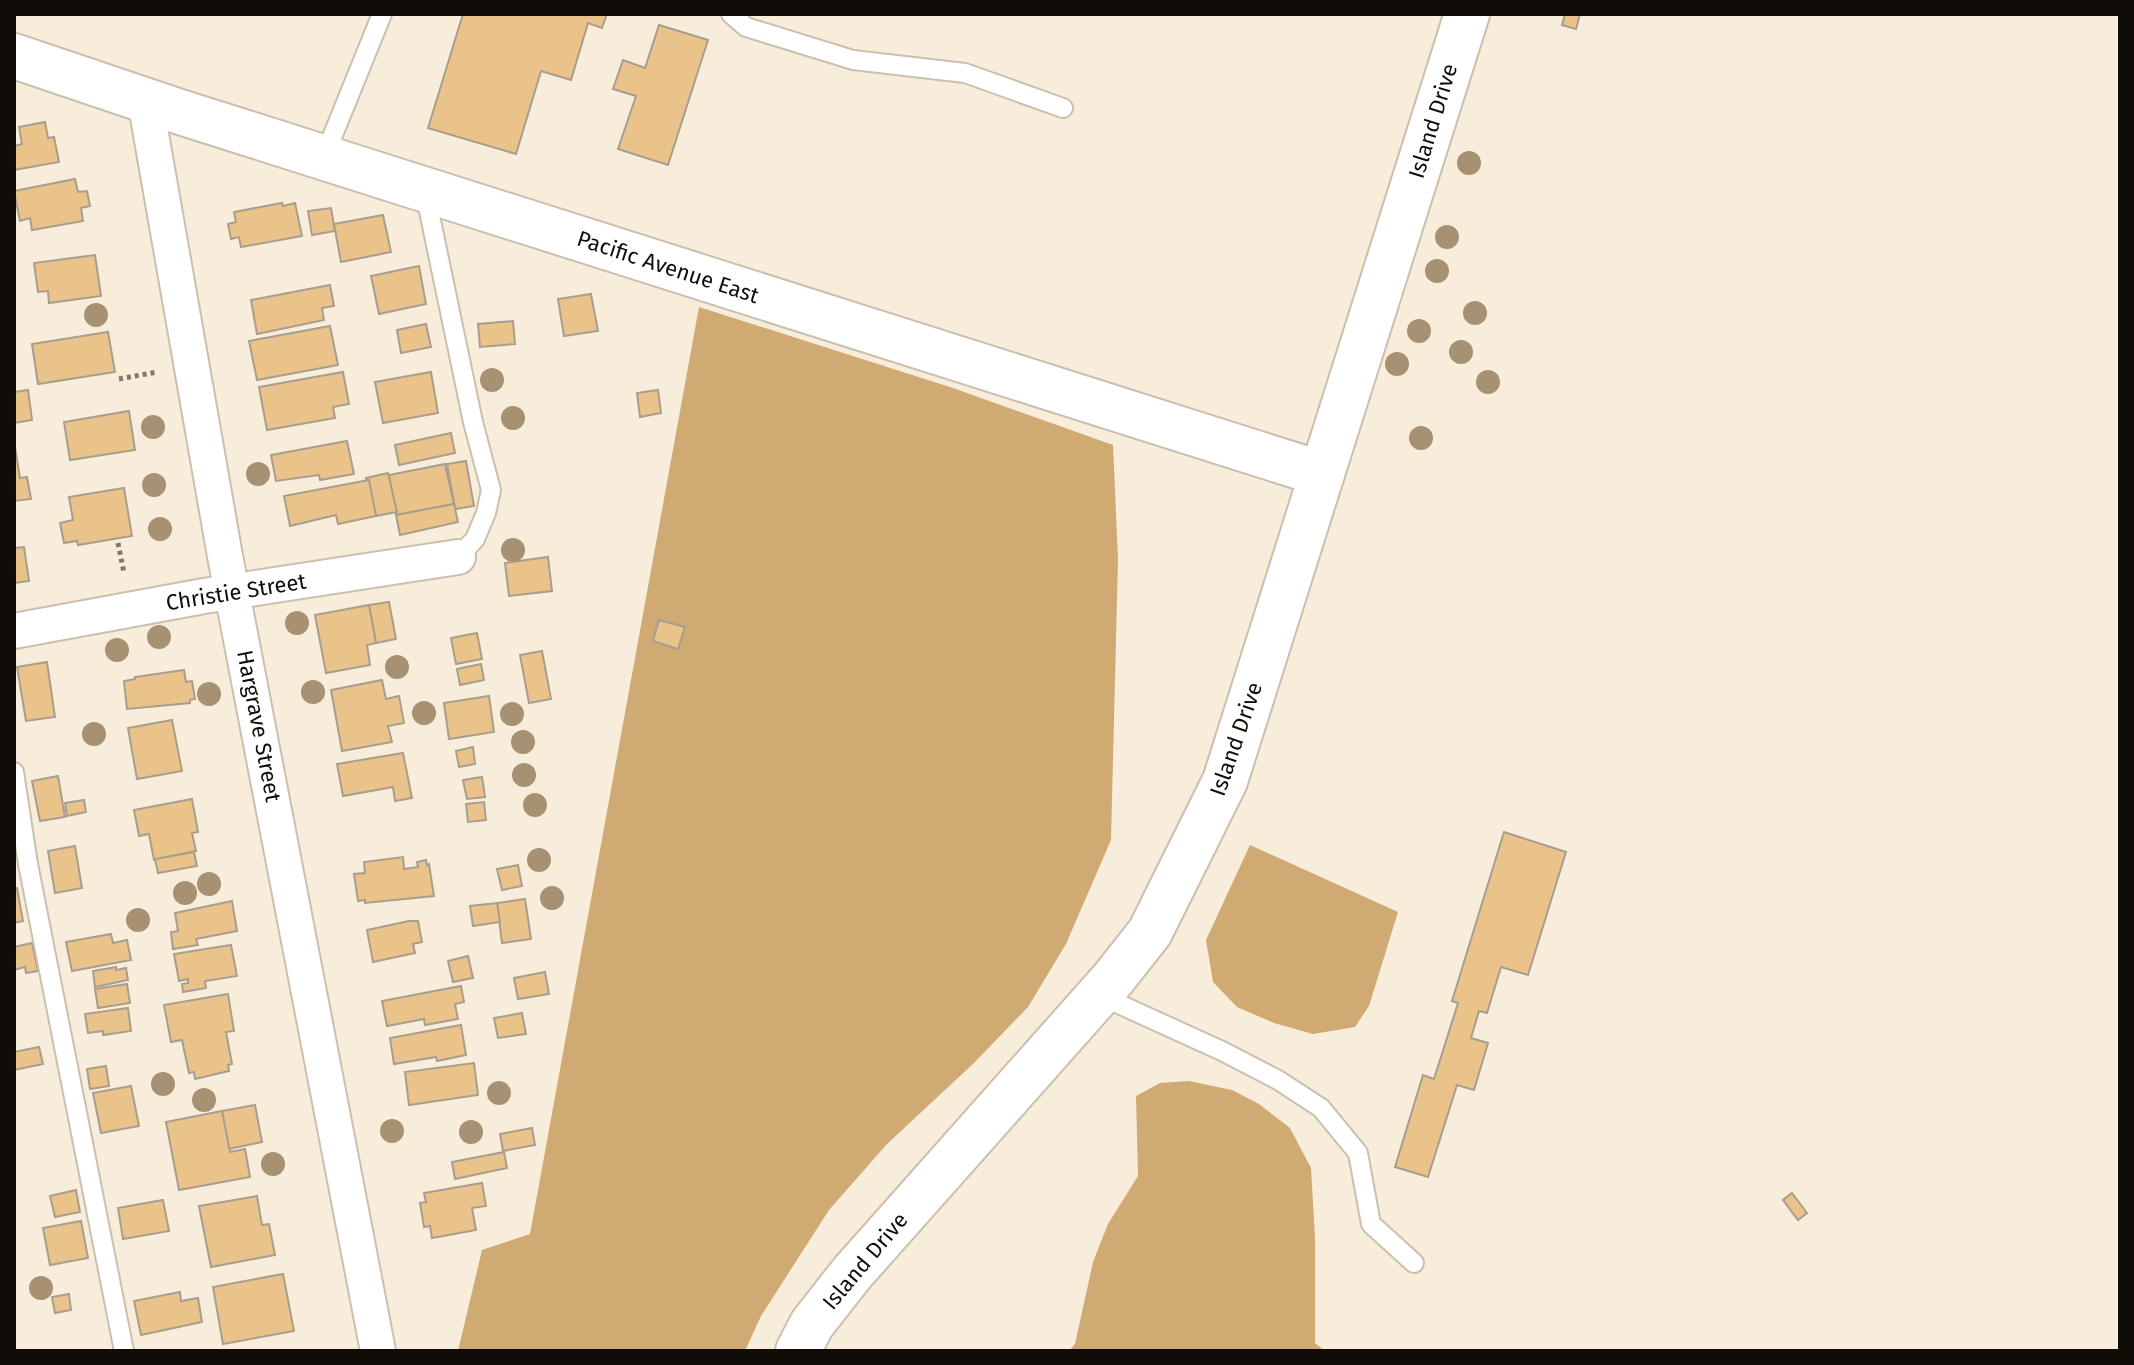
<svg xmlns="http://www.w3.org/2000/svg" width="2134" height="1365" viewBox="0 0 2134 1365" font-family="'Fira Sans',sans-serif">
	<rect width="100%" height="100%" fill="#f8ecdb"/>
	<g fill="#d0aa73">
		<polygon points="699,307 953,388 1113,445 1118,559 1111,840 1066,944 1028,1007 974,1063 887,1144 829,1210 761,1316 745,1351 458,1351 482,1250 530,1234"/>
		<polygon points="1250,845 1398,912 1369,1006 1355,1027 1313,1034 1274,1023 1237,1007 1213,982 1206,940"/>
		<polygon points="1189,1081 1232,1090 1259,1104 1290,1128 1311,1168 1315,1237 1315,1343 1325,1351 1069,1351 1075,1344 1093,1262 1108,1224 1138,1176 1136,1096 1160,1083"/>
	</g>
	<g fill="#eac38b" stroke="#a99e8e" stroke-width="2">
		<polygon points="463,14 607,14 602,28 588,23 571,80 541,71 516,154 428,128"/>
		<polygon points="1565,14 1580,14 1576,29 1562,25"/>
		<polygon points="659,25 708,40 668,165 618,149 636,96 613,89 623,60 645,68"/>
		<polygon points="45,122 48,138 54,137 59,162 14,170 14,146 22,144 19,127"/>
		<polygon points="75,179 78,192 87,191 90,206 81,208 83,221 32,230 30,218 20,221 14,191"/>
		<polygon points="282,203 283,206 295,203 302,236 241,247 239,237 231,239 228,224 236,222 234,212"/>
		<polygon points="331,208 335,231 312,235 308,211"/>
		<polygon points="383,215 391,252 341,262 334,224"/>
		<polygon points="95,255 101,296 49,303 48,291 38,292 34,263"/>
		<polygon points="419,266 426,304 379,314 371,276"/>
		<polygon points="330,285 334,306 322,308 324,320 257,334 251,300"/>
		<polygon points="591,294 598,331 564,336 558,299"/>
		<polygon points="513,321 515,344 480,347 478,324"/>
		<polygon points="426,324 431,347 401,353 397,330"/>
		<polygon points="330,326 338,365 257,380 249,341"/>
		<polygon points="108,332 115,372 38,384 32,344"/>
		<polygon points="343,372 349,404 333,407 335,418 267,430 259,387"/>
		<polygon points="431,372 438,413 383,423 375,382"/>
		<polygon points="28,390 32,420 14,423 14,392"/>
		<polygon points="658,390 661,413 640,417 637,393"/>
		<polygon points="129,411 135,450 70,460 64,422"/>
		<polygon points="451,433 455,453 399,465 395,445"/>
		<polygon points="14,441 20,478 27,477 31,499 14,501"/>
		<polygon points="347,441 354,474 320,480 319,475 276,481 271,455"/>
		<polygon points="466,461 474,506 455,509 447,464"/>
		<polygon points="445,464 454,504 396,515 389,475"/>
		<polygon points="388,473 397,512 376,516 366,478"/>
		<polygon points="369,480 376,516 338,524 336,515 290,526 284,496"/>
		<polygon points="124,488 132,536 78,545 77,541 64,543 60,523 73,520 69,497"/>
		<polygon points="454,504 458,522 400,535 396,515"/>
		<polygon points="24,547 29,581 14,583 14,548"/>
		<polygon points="548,557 552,591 509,596 505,563"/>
		<polygon points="389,602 396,639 376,643 369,605"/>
		<polygon points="369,605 376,643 367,645 370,665 326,673 315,615"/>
		<polygon points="659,620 685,627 678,649 653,641"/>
		<polygon points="477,633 482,659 456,664 451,638"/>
		<polygon points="542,651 551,699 529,703 520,655"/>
		<polygon points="47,662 55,717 26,721 17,667"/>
		<polygon points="481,664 484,680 460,685 457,669"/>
		<polygon points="184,670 186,682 192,681 195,699 190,700 190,703 127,709 124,681 135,679 135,677"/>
		<polygon points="382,680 386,699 399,696 404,723 388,726 392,742 342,751 331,690"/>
		<polygon points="489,696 494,732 449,739 444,703"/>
		<polygon points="172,720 182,771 137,779 128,728"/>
		<polygon points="473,747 475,764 459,767 456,751"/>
		<polygon points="403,753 412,798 395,801 393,787 343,796 337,764"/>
		<polygon points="58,776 65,817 40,821 32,781"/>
		<polygon points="482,777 485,797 467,799 463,780"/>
		<polygon points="192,799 198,832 192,833 196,851 154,860 149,834 139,836 134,810"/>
		<polygon points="84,800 86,812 67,816 65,803"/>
		<polygon points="484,802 486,820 468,822 466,804"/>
		<polygon points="1504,832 1566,852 1528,975 1501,967 1487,1013 1479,1011 1471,1038 1488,1043 1474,1090 1457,1085 1428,1177 1395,1167 1423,1075 1434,1079 1458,1003 1452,1001"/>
		<polygon points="75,846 82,888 55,893 48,851"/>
		<polygon points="194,852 197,866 158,873 155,859"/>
		<polygon points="403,857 404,869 418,867 417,862 426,860 427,865 429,864 434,896 365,903 365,900 358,901 354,874 365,873 364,862"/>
		<polygon points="518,865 522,886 502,890 497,869"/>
		<polygon points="17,888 23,921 14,923 14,889"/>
		<polygon points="525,899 531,939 502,943 497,903"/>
		<polygon points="232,901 237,931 196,939 198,945 173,949 171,932 178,931 175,913"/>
		<polygon points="497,903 500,922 473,926 470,906"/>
		<polygon points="409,921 418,921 422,942 413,944 415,953 373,962 367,930"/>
		<polygon points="111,934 113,943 127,940 131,960 72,971 66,942"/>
		<polygon points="32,943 38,971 26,973 25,967 14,970 14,947"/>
		<polygon points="231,945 237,976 205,981 206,988 183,992 182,984 188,983 188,979 179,981 174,954"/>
		<polygon points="468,956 473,978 453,982 448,961"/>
		<polygon points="116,967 116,970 126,968 128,980 95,987 93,971"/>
		<polygon points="545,972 549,994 518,999 514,978"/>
		<polygon points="127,984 130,1003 98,1008 95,989"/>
		<polygon points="461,986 464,1002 455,1004 458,1019 425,1025 424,1019 387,1026 382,1001"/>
		<polygon points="228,994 234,1031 226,1032 232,1064 228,1065 229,1071 195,1079 194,1072 189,1073 182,1040 171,1042 164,1005"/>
		<polygon points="128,1008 131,1031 103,1035 103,1031 88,1033 85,1014"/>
		<polygon points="522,1013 526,1034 498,1038 494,1018"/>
		<polygon points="461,1025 466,1055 437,1061 436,1057 394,1064 390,1038"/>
		<polygon points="39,1047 43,1064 14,1070 14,1052"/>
		<polygon points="474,1063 478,1095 409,1105 405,1072"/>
		<polygon points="106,1066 109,1086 90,1089 87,1069"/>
		<polygon points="131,1086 139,1126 101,1133 93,1093"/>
		<polygon points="255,1105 262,1142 229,1149 222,1111"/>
		<polygon points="222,1111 230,1152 245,1149 250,1177 179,1190 166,1122"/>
		<polygon points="532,1128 535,1145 503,1151 500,1134"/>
		<polygon points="504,1152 507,1168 455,1179 452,1162"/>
		<polygon points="482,1183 486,1206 472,1208 476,1230 432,1238 430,1226 424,1227 420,1203 426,1202 424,1193"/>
		<polygon points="76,1190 80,1212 55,1217 50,1196"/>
		<polygon points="1792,1193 1807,1213 1798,1220 1783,1200"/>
		<polygon points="257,1196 262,1225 269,1224 275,1255 211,1267 199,1206"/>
		<polygon points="163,1200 169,1231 123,1239 118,1208"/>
		<polygon points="81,1221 88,1258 50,1265 43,1228"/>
		<polygon points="283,1274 294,1331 223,1344 213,1287"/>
		<polygon points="180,1292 181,1301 198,1298 202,1322 141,1335 134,1301"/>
		<polygon points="69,1294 71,1310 55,1313 52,1297"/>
	</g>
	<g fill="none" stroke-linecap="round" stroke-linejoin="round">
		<g stroke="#cbbfaf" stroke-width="22">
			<g id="service">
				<polyline points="731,14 746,27 853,60 965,73 1063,108"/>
				<polyline points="324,157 382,14"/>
				<polyline points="425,192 473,422 491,490 486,513 475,539 458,557"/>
				<polyline points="14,772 28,864 124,1351"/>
				<polyline points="1099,995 1222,1051 1278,1080 1321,1108 1358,1153 1371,1224 1414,1263"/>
			</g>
		</g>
		<g stroke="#cbbfaf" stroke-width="38">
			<g id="minor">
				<polyline points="145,100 225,556 378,1351"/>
				<polyline points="14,631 204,596 458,557"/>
			</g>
		</g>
		<g stroke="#cbbfaf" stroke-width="48">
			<g id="tertiary">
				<polyline points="14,56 177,111 1322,474"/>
				<polyline points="798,1351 812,1324 852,1273 1113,979 1150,932 1225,781 1467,14"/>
			</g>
		</g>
		<g stroke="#80786d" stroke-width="5" stroke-dasharray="4 4" stroke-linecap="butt">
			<polyline points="119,379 157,372"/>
			<polyline points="118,543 124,573"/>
		</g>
		<use href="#service" stroke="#fff" stroke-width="18"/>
		<use href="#minor" stroke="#fff" stroke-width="34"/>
		<use href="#tertiary" stroke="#fff" stroke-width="44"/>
	</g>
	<g fill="#a69272">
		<circle cx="1469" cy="163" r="12"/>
		<circle cx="1447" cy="237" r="12"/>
		<circle cx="1437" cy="271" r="12"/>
		<circle cx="1475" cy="313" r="12"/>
		<circle cx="96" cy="315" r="12"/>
		<circle cx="1419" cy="331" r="12"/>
		<circle cx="1461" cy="352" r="12"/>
		<circle cx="1397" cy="364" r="12"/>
		<circle cx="492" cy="380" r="12"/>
		<circle cx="1488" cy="382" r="12"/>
		<circle cx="513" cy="418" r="12"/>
		<circle cx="153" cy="427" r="12"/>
		<circle cx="1421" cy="438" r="12"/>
		<circle cx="258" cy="474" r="12"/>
		<circle cx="154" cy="485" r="12"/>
		<circle cx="160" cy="529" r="12"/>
		<circle cx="513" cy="550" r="12"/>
		<circle cx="297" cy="623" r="12"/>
		<circle cx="159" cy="637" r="12"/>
		<circle cx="117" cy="650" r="12"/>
		<circle cx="397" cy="667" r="12"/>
		<circle cx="313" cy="692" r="12"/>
		<circle cx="209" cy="694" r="12"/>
		<circle cx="424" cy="713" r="12"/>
		<circle cx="512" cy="714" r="12"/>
		<circle cx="94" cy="734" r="12"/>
		<circle cx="523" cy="742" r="12"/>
		<circle cx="524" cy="775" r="12"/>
		<circle cx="535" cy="805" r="12"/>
		<circle cx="539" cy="860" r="12"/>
		<circle cx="209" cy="884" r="12"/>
		<circle cx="185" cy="893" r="12"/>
		<circle cx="552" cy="898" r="12"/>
		<circle cx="138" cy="920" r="12"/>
		<circle cx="163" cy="1084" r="12"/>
		<circle cx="499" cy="1093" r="12"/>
		<circle cx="204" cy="1100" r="12"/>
		<circle cx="392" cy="1131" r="12"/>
		<circle cx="471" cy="1132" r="12"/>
		<circle cx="273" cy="1164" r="12"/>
		<circle cx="41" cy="1288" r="12"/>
	</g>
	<g text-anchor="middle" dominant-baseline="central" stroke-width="7" stroke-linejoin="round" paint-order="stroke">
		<g font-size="22" fill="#100c07" stroke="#fff">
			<text transform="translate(1433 121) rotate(-73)">Island Drive</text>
			<text transform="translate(668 267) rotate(18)">Pacific Avenue East</text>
			<text transform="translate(236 592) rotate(-9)">Christie Street</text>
			<text transform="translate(259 726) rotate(79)">Hargrave Street</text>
			<text transform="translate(1236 739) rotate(-71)">Island Drive</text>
			<text transform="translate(865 1261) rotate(-50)">Island Drive</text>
		</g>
	</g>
	<rect width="2134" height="1365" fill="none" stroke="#100c07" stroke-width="32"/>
</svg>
